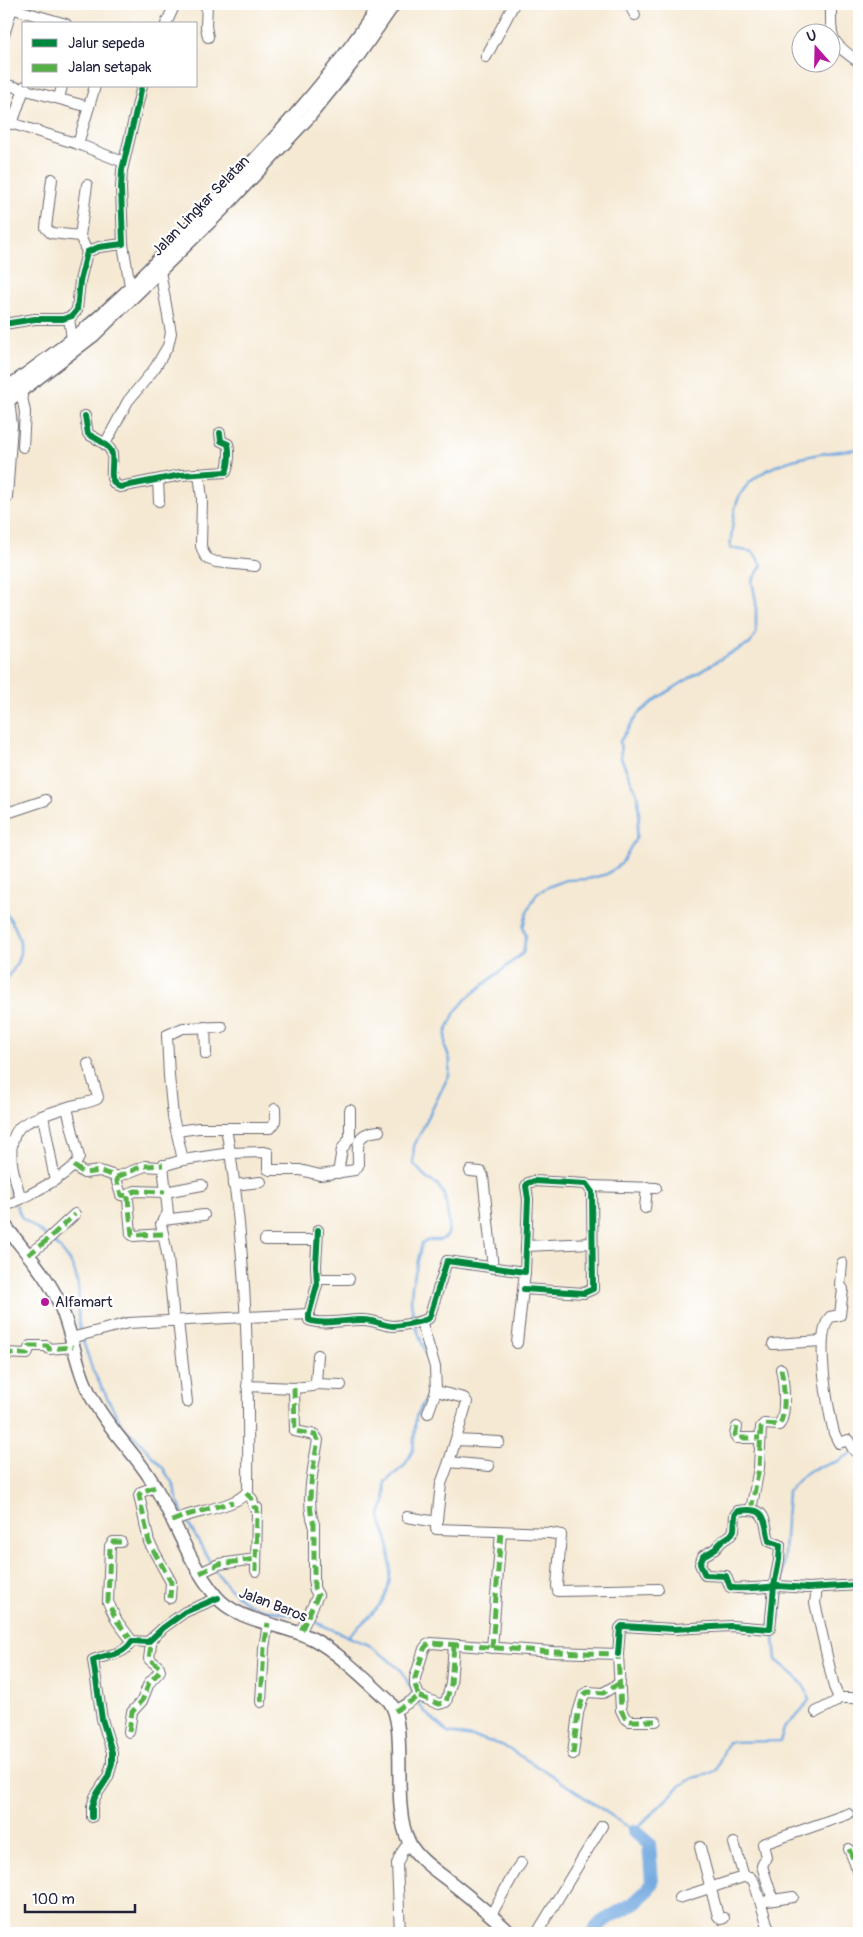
<svg xmlns="http://www.w3.org/2000/svg" width="863" height="1937" viewBox="0 0 863 1937" font-family="Pangolin,sans-serif">
	<rect width="100%" height="100%" fill="#fff"/>
	<filter id="ink" filterUnits="userSpaceOnUse"><feTurbulence type="fractalNoise" baseFrequency=".02" numOctaves="2"/><feDisplacementMap in="SourceGraphic" scale="10" xChannelSelector="R" yChannelSelector="G"/><feConvolveMatrix kernelMatrix="1 2 1 2 8 2 1 2 1" color-interpolation-filters="sRGB"/></filter>
	<filter id="wash" filterUnits="userSpaceOnUse"><feTurbulence type="fractalNoise" baseFrequency=".0096" numOctaves="4" result="noise"/><feDisplacementMap in="SourceGraphic" scale="20" xChannelSelector="R" yChannelSelector="G"/><feGaussianBlur stdDeviation="1.12" result="paint"/><feColorMatrix in="noise" values="0 0 0 0 0 0 0 0 0 0 0 0 0 0 0 0 0 1.4 0 .05"/><feComposite in="paint" operator="in"/></filter>
	<g filter="url(#wash)">
		<rect width="100%" height="100%" fill="#f5e9d3"/>
		<g fill="none" stroke-linecap="round" stroke-linejoin="round">
			<g stroke="#72a9e0" stroke-width="2.5">
				<path d="M4,911C23,934 28,958 4,980"/>
				<polyline points="4,1033 7,1048 4,1062"/>
				<polyline points="4,1087 10,1109 6,1131 4,1159"/>
				<polyline points="4,1161 4,1172 14,1200"/>
				<polyline points="16,1205 22,1218 46,1236"/>
				<path d="M50,1239C72,1258 79,1273 79,1302C79,1313 77,1322 81,1333"/>
				<path d="M414,1321L411,1301L412,1286L422,1243L428,1240H440L445,1238L448,1234L449,1224L445,1196L437,1184L427,1179L413,1163L414,1146L449,1075L450,1060L445,1047L446,1032L455,1012L467,998L523,953L526,936L523,927L528,910L537,893L550,886L567,880L588,879L607,874L621,864L636,838L639,816L638,796L621,758L620,741L638,714L659,697L727,655L750,644L756,633V602L752,581L762,565L753,552L730,548C732,534 732,519 736,505C749,460 820,453 859,449"/>
				<polyline points="416,1326 430,1366"/>
				<polyline points="82,1338 93,1371 123,1427 137,1439 163,1468 173,1484 182,1513"/>
				<polyline points="185,1518 212,1565"/>
				<path d="M215,1570C225,1584 239,1601 256,1607C271,1612 288,1613 303,1617"/>
				<polyline points="782,1585 788,1491 802,1476 811,1470 838,1461 852,1453"/>
				<polyline points="308,1619 368,1645 384,1656 402,1671 414,1695"/>
				<path d="M347,1637C386,1602 395,1596 388,1542C387,1534 380,1524 380,1516C380,1511 384,1506 385,1502C386,1496 385,1489 385,1482L405,1465L413,1450L416,1417L426,1398L431,1384"/>
				<path d="M417,1699L423,1710L448,1733L478,1738L502,1745L550,1774L634,1831L680,1786L693,1778L709,1774L716,1770L728,1742L780,1741L785,1726L800,1712L809,1700C807,1683 789,1670 776,1660L774,1639L780,1615L781,1590"/>
			</g>
			<polyline stroke="#72a9e0" stroke-width="14" points="592,1933 602,1922 634,1903 648,1890 652,1882 649,1844 634,1831"/>
		</g>
	</g>
	<g filter="url(#ink)">
		<g fill="none" stroke-linecap="round" stroke-linejoin="round">
			<g stroke="#6c6870" stroke-width="12">
				<g id="minor">
					<polyline points="207,4 206,26 208,37"/>
					<polyline points="629,4 635,15"/>
					<path d="M831,4C831,39 829,41 859,62"/>
					<polyline points="4,6 66,24"/>
					<polyline points="166,24 175,4"/>
					<polyline points="4,35 12,8"/>
					<polyline points="486,57 514,4"/>
					<polyline points="4,84 89,107"/>
					<polyline points="59,98 62,86"/>
					<polyline points="4,121 78,144 123,162"/>
					<polyline points="12,124 25,86"/>
					<polyline points="78,144 95,86"/>
					<polyline points="52,179 46,228 51,233 80,236"/>
					<polyline points="87,185 80,236 87,252"/>
					<polyline points="123,244 130,286"/>
					<polyline points="69,318 72,339"/>
					<polyline points="4,324 35,319 63,319 72,316 77,310 80,281 87,252 99,247 123,244 121,188 122,170 142,86"/>
					<polyline points="21,392 25,412 23,447"/>
					<path d="M85,416L88,434C95,438 107,443 111,451C116,462 105,482 120,487L181,475L226,472C229,465 230,451 228,444L221,441L220,433"/>
					<polyline points="105,444 128,401 155,368 168,346 171,333 160,271"/>
					<polyline points="199,473 202,499 201,546 204,554 208,559 216,562 255,566"/>
					<polyline points="158,480 159,501"/>
					<polyline points="7,497 12,425 9,400"/>
					<polyline points="4,814 46,800"/>
					<polyline points="205,1027 206,1054"/>
					<polyline points="43,1116 55,1180"/>
					<path d="M177,1131L198,1128H270C277,1124 275,1116 275,1109"/>
					<polyline points="183,1160 173,1117 169,1076 167,1035 183,1028 222,1027"/>
					<polyline points="163,1165 168,1213 161,1224 168,1258 174,1321"/>
					<polyline points="74,1166 84,1173 100,1171 115,1176 117,1177 117,1182 121,1195 128,1196"/>
					<polyline points="470,1171 481,1172 483,1176 493,1268"/>
					<polyline points="338,1173 342,1149 350,1138 350,1110"/>
					<path d="M117,1177L145,1166L159,1167L183,1160L230,1153L263,1152L268,1153V1169L270,1170H300L320,1175L355,1170L358,1166C358,1145 354,1133 379,1131"/>
					<polyline points="233,1185 261,1182"/>
					<polyline points="590,1186 656,1188"/>
					<path d="M21,1199C15,1179 3,1145 20,1127C30,1118 57,1111 71,1106C79,1104 89,1103 97,1099L98,1097L88,1064"/>
					<path d="M4,1207C19,1200 77,1173 79,1157L67,1108"/>
					<polyline points="645,1208 647,1187"/>
					<polyline points="163,1220 204,1215"/>
					<path d="M318,1230L316,1265L317,1285L309,1314V1320C323,1326 348,1319 364,1320C374,1320 384,1326 394,1326C403,1325 422,1322 429,1318L447,1261L525,1272L528,1199L526,1186L528,1183L534,1181L586,1184L592,1192L593,1289L584,1293L524,1289"/>
					<polyline points="163,1234 134,1236 131,1234 128,1199 129,1194 135,1191 165,1192 202,1185"/>
					<polyline points="265,1240 317,1240"/>
					<polyline points="526,1246 592,1243"/>
					<polyline points="28,1255 46,1241 75,1214"/>
					<path d="M842,1263L840,1285L843,1289L840,1315L830,1317C814,1336 828,1408 834,1433L839,1443L848,1440L853,1449L859,1455"/>
					<polyline points="317,1279 349,1279"/>
					<polyline points="178,1321 187,1402"/>
					<polyline points="421,1321 435,1367 436,1391 428,1413"/>
					<polyline points="71,1338 128,1323 309,1314"/>
					<polyline points="517,1343 525,1272"/>
					<polyline points="773,1344 822,1341"/>
					<polyline points="4,1353 27,1354 30,1346 47,1346 49,1349 73,1347"/>
					<polyline points="315,1384 341,1385"/>
					<polyline points="247,1386 294,1388 313,1386 316,1382 318,1355"/>
					<path d="M294,1388L295,1431L315,1435L318,1440C314,1464 305,1502 314,1524V1588L318,1595L300,1633"/>
					<polyline points="436,1391 464,1398 467,1402 449,1462 489,1466"/>
					<polyline points="737,1427 735,1435 737,1438 760,1438"/>
					<polyline points="456,1440 499,1442"/>
					<polyline points="449,1462 441,1484 436,1529 550,1533 561,1535 557,1586 558,1591 658,1589"/>
					<polyline points="155,1487 141,1492 139,1495 149,1542 171,1582 170,1598"/>
					<polyline points="246,1493 252,1499 254,1507 257,1508 256,1571"/>
					<path d="M751,1510L759,1468L761,1427L764,1424L779,1425C787,1415 784,1382 781,1369"/>
					<polyline points="407,1517 437,1522"/>
					<path d="M172,1521C192,1511 236,1508 248,1491C249,1370 247,1247 226,1128"/>
					<polyline points="121,1542 113,1542 110,1546 108,1602 117,1621 132,1641"/>
					<polyline points="200,1573 219,1564 256,1559"/>
					<polyline points="817,1588 815,1603 834,1687 839,1698"/>
					<polyline points="492,1648 501,1532"/>
					<path d="M618,1654L620,1628L622,1626L674,1629L731,1626L770,1629L774,1586L779,1560L780,1545L769,1541C764,1519 767,1506 738,1511L735,1515L734,1530L731,1535L722,1541L715,1549L703,1556L700,1564L705,1575L726,1576L730,1587C734,1590 769,1587 778,1586L808,1588L859,1585"/>
					<polyline points="419,1696 439,1704 446,1702 451,1684 454,1646"/>
					<polyline points="839,1698 859,1698"/>
					<polyline points="261,1702 264,1648 268,1623"/>
					<polyline points="395,1711 419,1696 415,1685 415,1678 424,1649 427,1645 431,1643 553,1652 618,1654 621,1710 625,1718 630,1721 656,1721"/>
					<polyline points="816,1712 835,1702 839,1698"/>
					<polyline points="129,1732 132,1712 142,1701 149,1683 160,1671 159,1667 149,1659 151,1644 148,1642"/>
					<polyline points="573,1754 578,1713 584,1694 588,1692 603,1693 620,1683"/>
					<path d="M92,1817V1807L95,1797L108,1777L112,1763V1752L102,1719L93,1660C109,1653 122,1657 132,1641L148,1642L163,1628L185,1612L218,1598"/>
					<polyline points="734,1843 744,1877"/>
					<polyline points="700,1847 718,1916 721,1919 724,1918"/>
					<polyline points="849,1849 859,1873"/>
					<polyline points="679,1898 743,1877 750,1877 754,1882 770,1933"/>
					<polyline points="773,1900 762,1866 766,1857 763,1844 848,1814"/>
					<polyline points="767,1901 793,1897"/>
					<polyline points="491,1915 516,1870 521,1863"/>
					<polyline points="400,1933 397,1864 402,1852 409,1842"/>
					<polyline points="537,1933 602,1826"/>
				</g>
			</g>
			<g stroke="#6c6870" stroke-width="15">
				<g id="major">
					<path d="M4,390C40,364 78,337 111,306C144,277 173,243 204,212C268,147 330,81 380,4"/>
					<polyline points="4,404 94,335 222,210 308,118 358,56 394,4"/>
					<path d="M4,1224C23,1250 48,1275 60,1305C73,1335 76,1369 92,1398C107,1427 132,1450 150,1478C174,1516 187,1561 216,1596C237,1622 284,1624 313,1639C338,1652 367,1681 389,1701C409,1726 390,1805 409,1842C417,1859 438,1872 453,1884C473,1900 492,1915 510,1933"/>
				</g>
			</g>
			<use href="#minor" stroke="#fff" stroke-width="10"/>
			<use href="#major" stroke="#fff" stroke-width="12"/>
			<g stroke="#55b146" stroke-width="5" stroke-dasharray="10 5" stroke-linecap="butt">
				<polyline points="74,1166 84,1173 100,1171 115,1176 117,1177 117,1182 121,1195 128,1196"/>
				<polyline points="117,1177 143,1166 163,1165"/>
				<polyline points="163,1234 132,1235 128,1199 129,1194 135,1191 165,1192"/>
				<polyline points="28,1255 46,1241 75,1214"/>
				<polyline points="4,1353 27,1354 30,1346 47,1346 49,1349 73,1347"/>
				<path d="M294,1388L295,1431L315,1435L318,1440C314,1464 305,1502 314,1524V1588L318,1595L300,1633"/>
				<polyline points="737,1427 735,1435 737,1438 760,1438"/>
				<polyline points="155,1487 141,1492 139,1495 149,1542 171,1582 170,1598"/>
				<polyline points="246,1493 252,1499 254,1507 257,1508 256,1571"/>
				<path d="M751,1510L759,1468L761,1427L764,1424L779,1425C787,1415 784,1382 781,1369"/>
				<polyline points="172,1521 187,1515 233,1502"/>
				<polyline points="121,1542 113,1542 110,1546 108,1602 117,1621 132,1641"/>
				<polyline points="200,1573 219,1564 256,1559"/>
				<polyline points="492,1648 501,1532"/>
				<polyline points="419,1696 439,1704 446,1702 451,1684 454,1646"/>
				<polyline points="261,1702 264,1648 268,1623"/>
				<polyline points="395,1711 419,1696 415,1685 415,1678 424,1649 427,1645 431,1643 553,1652 618,1654 621,1710 625,1718 630,1721 656,1721"/>
				<polyline points="129,1732 132,1712 142,1701 149,1683 160,1671 159,1667 149,1659 151,1644 148,1642"/>
				<polyline points="573,1754 578,1713 584,1694 588,1692 603,1693 620,1683"/>
				<polyline points="849,1849 859,1873"/>
			</g>
			<g stroke="#fff" stroke-width="9">
				<g id="cycleway">
					<polyline points="4,324 35,319 63,319 72,316 77,310 80,281 87,252 99,247 123,244 121,188 122,170 142,86"/>
					<path d="M85,416L88,434C95,438 107,443 111,451C116,462 105,482 120,487L181,475L226,472C229,465 230,451 228,444L221,441L220,433"/>
					<path d="M318,1230L316,1265L317,1285L309,1314V1320C323,1326 348,1319 364,1320C374,1320 384,1326 394,1326C403,1325 422,1322 429,1318L447,1261L525,1272L528,1199L526,1186L528,1183L534,1181L586,1184L592,1192L593,1289L584,1293L524,1289"/>
					<path d="M618,1654L620,1628L622,1626L674,1629L731,1626L770,1629L774,1586L779,1560L780,1545L769,1541C764,1519 767,1506 738,1511L735,1515L734,1530L731,1535L722,1541L715,1549L703,1556L700,1564L705,1575L726,1576L730,1587C734,1590 769,1587 778,1586L808,1588L859,1585"/>
					<path d="M92,1817V1807L95,1797L108,1777L112,1763V1752L102,1719L93,1660C109,1653 122,1657 132,1641L148,1642L163,1628L185,1612L218,1598"/>
				</g>
			</g>
			<use href="#cycleway" stroke="#00873e" stroke-width="6"/>
		</g>
	</g>
	<circle fill="#b5179e" stroke="#fff" stroke-width="2" cx="45" cy="1302" r="5"/>
	<g text-anchor="middle" dominant-baseline="central" stroke-width="4.5" stroke-linejoin="round" paint-order="stroke">
		<g font-size="15" fill="#22223b" stroke="#fff">
			<text transform="translate(201 206) rotate(-46)">Jalan Lingkar Selatan</text>
			<text transform="translate(273 1605) rotate(21)">Jalan Baros</text>
		</g>
		<g font-size="15" fill="#22223b" stroke="#fff" text-anchor="start">
			<text x="55" y="1302">Alfamart</text>
		</g>
	</g>
	<rect width="863" height="1937" fill="none" stroke="#fff" stroke-width="20"/>
	<rect x="22" y="22" width="175" height="65" fill="#ffffff" stroke="#a7a7b1"/>
	<rect x="32" y="39" width="25" height="8" fill="#00873e" stroke="#a7a7b1"/>
	<text x="68" y="48" font-size="15" fill="#22223b">Jalur sepeda</text>
	<rect x="32" y="64" width="25" height="8" fill="#55b146" stroke="#a7a7b1"/>
	<text x="68" y="72" font-size="15" fill="#22223b">Jalan setapak</text>
	<g transform="translate(816 48) rotate(340)"><circle r="24" fill="#ffffff" stroke="#a7a7b1"/>
	<path d="M0-4L9 19L0 12L-9 19Z" fill="#b5179e"/>
	<text y="-8" font-size="14" font-weight="bold" text-anchor="middle" fill="#22223b">U</text>
	</g>
	<path d="M25 1904v8h110v-8" fill="none" stroke="#22223b" stroke-width="2.5"/>
	<text x="32" y="1904" font-size="15" fill="#22223b" stroke="#ffffff" stroke-width="4" paint-order="stroke">100 m</text>
</svg>
